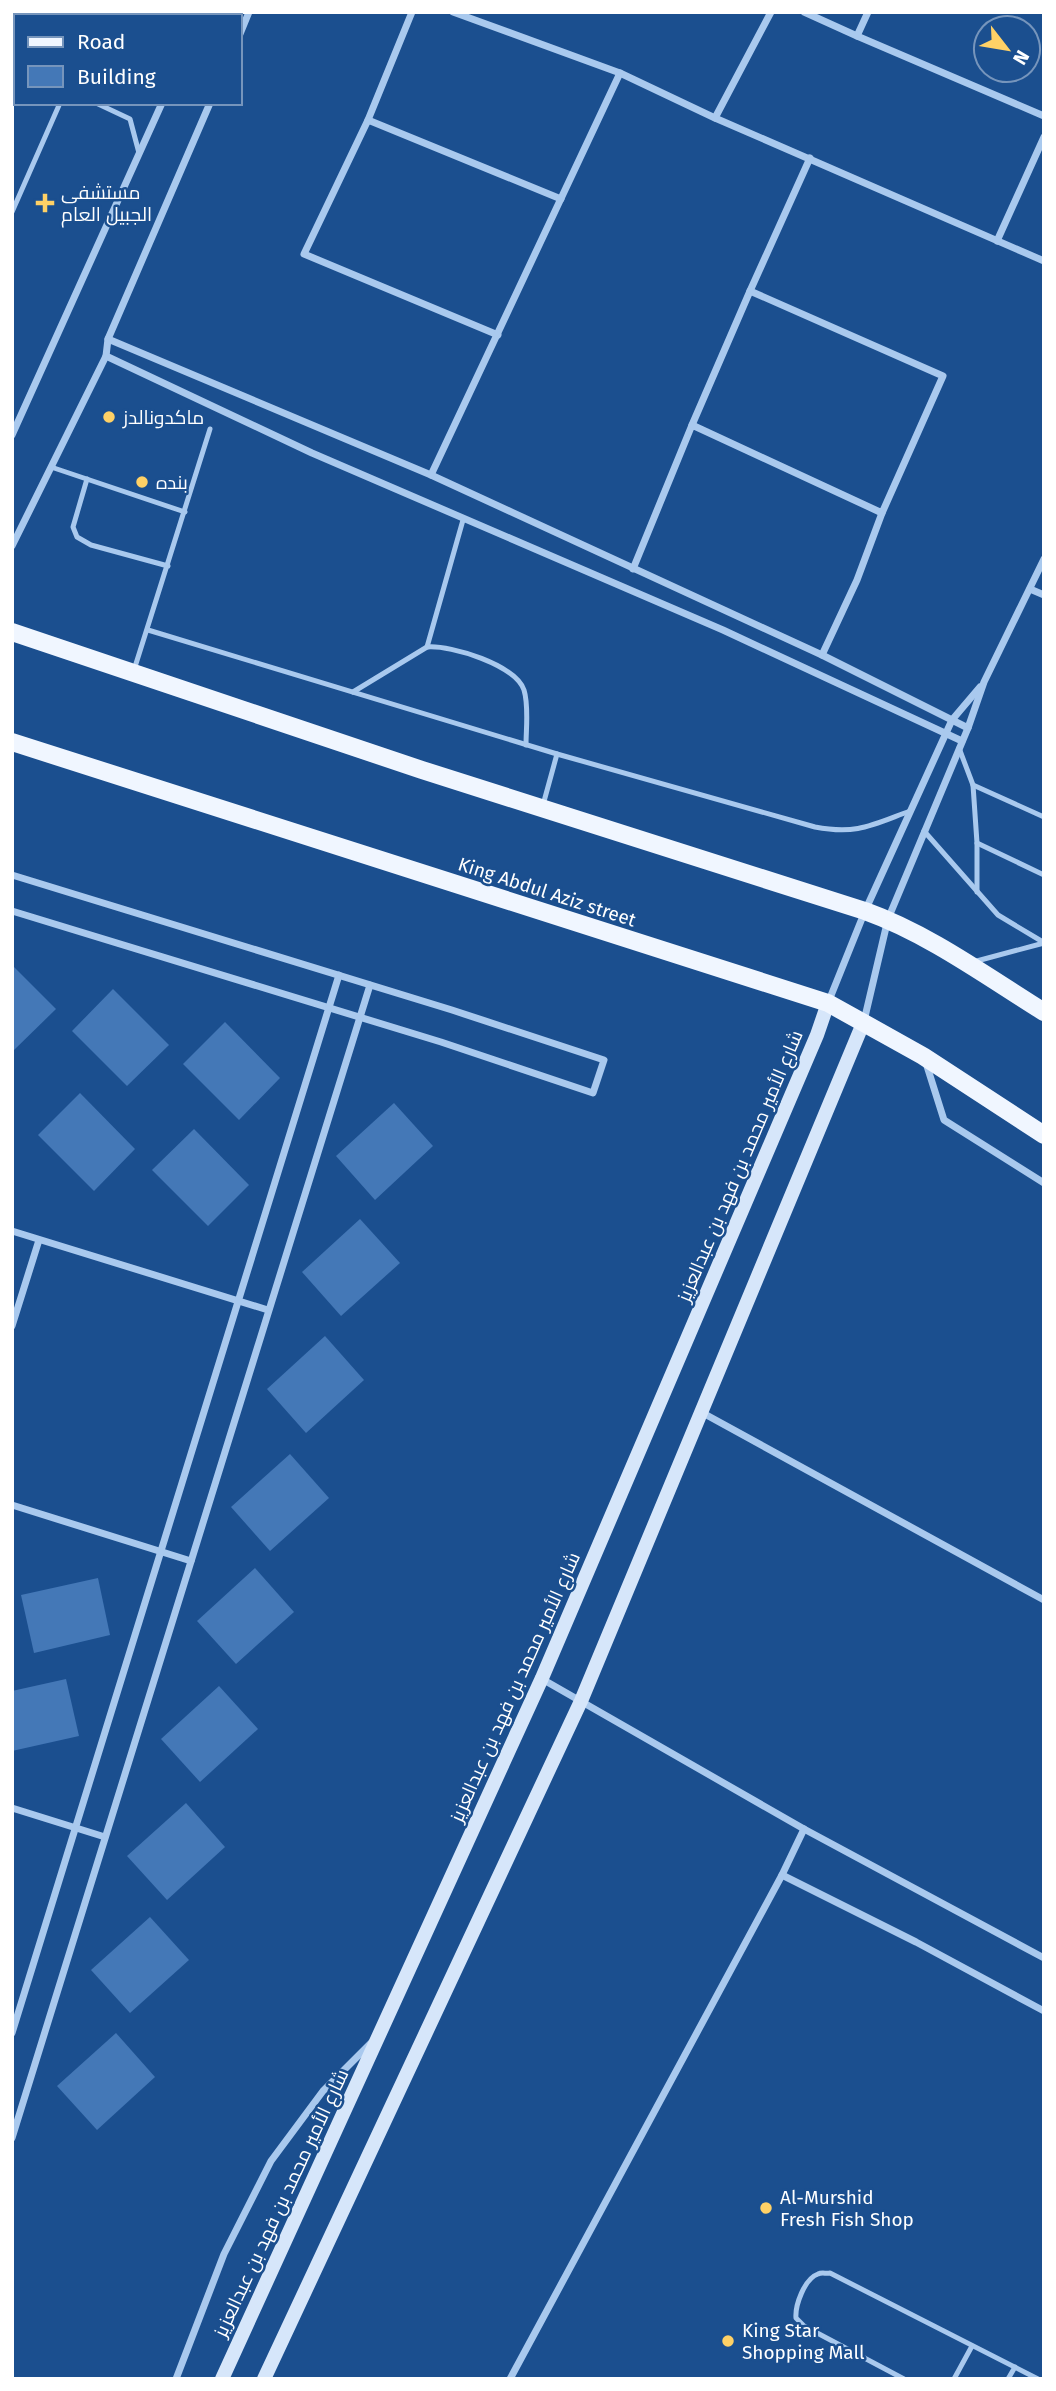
<svg xmlns="http://www.w3.org/2000/svg" width="1056" height="2391" viewBox="0 0 1056 2391" font-family="'Fira Sans',Cairo,sans-serif">
	<rect width="100%" height="100%" fill="#1b4f8f"/>
	<g fill="#4478b7">
		<polygon points="12,965 56,1009 12,1052"/>
		<polygon points="113,989 169,1045 127,1086 72,1031"/>
		<polygon points="225,1022 280,1078 239,1120 183,1064"/>
		<polygon points="80,1093 135,1149 94,1191 38,1135"/>
		<polygon points="394,1103 433,1146 375,1200 336,1156"/>
		<polygon points="194,1129 249,1185 208,1226 152,1170"/>
		<polygon points="360,1219 400,1263 341,1316 302,1272"/>
		<polygon points="325,1336 364,1380 306,1433 267,1389"/>
		<polygon points="290,1454 329,1498 270,1551 231,1507"/>
		<polygon points="255,1568 294,1612 236,1664 197,1621"/>
		<polygon points="98,1578 110,1635 34,1653 21,1595"/>
		<polygon points="66,1679 79,1736 12,1751 12,1691"/>
		<polygon points="219,1686 258,1729 200,1782 161,1739"/>
		<polygon points="186,1803 225,1847 167,1900 127,1856"/>
		<polygon points="150,1917 189,1960 130,2013 91,1970"/>
		<polygon points="116,2033 155,2077 97,2130 57,2086"/>
	</g>
	<g fill="none" stroke-linecap="round" stroke-linejoin="round">
		<g stroke="#a9c9ee" stroke-width="5">
			<polyline points="12,12 19,16"/>
			<polyline points="12,66 16,67"/>
			<polyline points="96,103 130,119 139,153"/>
			<polyline points="12,212 60,103"/>
			<polyline points="51,467 185,512"/>
			<polyline points="87,479 73,527 77,537 91,545 168,566"/>
			<path d="M148,630L557,754L815,827C857,835 872,825 910,811"/>
			<polyline points="427,647 463,520"/>
			<polyline points="134,670 210,429"/>
			<path d="M353,692L427,647C452,645 515,665 524,690C529,706 526,729 526,745"/>
			<polyline points="959,748 973,785 977,843 977,892"/>
			<polyline points="973,785 1044,817"/>
			<polyline points="543,805 557,754"/>
			<polyline points="924,831 998,915 1043,942"/>
			<polyline points="977,843 1044,875"/>
			<polyline points="973,962 1044,943"/>
			<path d="M904,2379L804,2326L796,2318C795,2306 804,2279 818,2274C822,2272 826,2274 830,2273L1038,2379"/>
			<polyline points="954,2379 972,2346"/>
			<polyline points="1008,2379 1015,2367"/>
		</g>
		<g stroke="#a9c9ee" stroke-width="7">
			<polyline points="453,12 620,73 715,118 1044,261"/>
			<polyline points="804,12 857,36"/>
			<polyline points="868,12 857,36 1044,116"/>
			<polyline points="201,16 203,12"/>
			<polyline points="240,34 249,12"/>
			<polyline points="715,118 771,12"/>
			<polyline points="368,120 412,12"/>
			<polyline points="997,241 1044,137"/>
			<polyline points="498,335 304,254 368,120 561,199"/>
			<polyline points="108,339 431,475 822,655 968,728"/>
			<polyline points="106,356 312,453 723,630 962,741"/>
			<polyline points="692,425 750,291"/>
			<polyline points="12,435 162,103"/>
			<polyline points="431,475 620,73"/>
			<polyline points="12,546 106,356 108,339 210,103"/>
			<polyline points="633,569 692,425 882,513 943,376 750,291 810,158"/>
			<polyline points="1030,589 1044,595"/>
			<polyline points="822,655 857,580 882,513"/>
			<polyline points="12,875 452,1010 604,1060 593,1093 441,1042 12,911"/>
			<polyline points="828,1003 865,911 952,720 980,687"/>
			<polyline points="864,1021 888,919 968,728 984,682 1044,559"/>
			<polyline points="926,1063 944,1120 1044,1183"/>
			<polyline points="12,1231 268,1310"/>
			<polyline points="12,1326 39,1240"/>
			<polyline points="701,1412 1044,1600"/>
			<polyline points="12,1505 191,1561"/>
			<polyline points="542,1679 804,1829 1044,1958"/>
			<polyline points="12,1808 105,1837"/>
			<polyline points="782,1875 916,1942 1044,2011"/>
			<polyline points="12,2033 339,975"/>
			<polyline points="12,2138 370,985"/>
			<polyline points="176,2379 224,2254 271,2161 323,2091 371,2043"/>
			<polyline points="510,2379 782,1875 804,1829"/>
		</g>
		<g stroke="#d6e6fa" stroke-width="14">
			<polyline points="222,2379 542,1678 817,1035 828,1003"/>
			<polyline points="264,2379 581,1701 864,1021"/>
		</g>
		<g stroke="#f0f6ff" stroke-width="18">
			<path d="M12,632L422,770L865,911C929,934 986,976 1044,1012"/>
			<polyline points="12,742 828,1003 923,1056 1044,1135"/>
		</g>
	</g>
	<g fill="#ffd166" stroke="#1b4f8f" stroke-width="2.5">
		<path d="M41.5 192.5h7v7h7v7h-7v7h-7v-7h-7v-7h7z"/>
		<circle cx="109" cy="417" r="7"/>
		<circle cx="142" cy="482" r="7"/>
		<circle cx="766" cy="2208" r="7"/>
		<circle cx="728" cy="2341" r="7"/>
	</g>
	<g text-anchor="middle" dominant-baseline="central" stroke-width="5" stroke-linejoin="round" paint-order="stroke">
		<g font-size="19" fill="#fff" stroke="#1b4f8f" text-anchor="start">
			<text x="61" y="192">مستشفى<tspan x="61" dy="22">الجبيل العام</tspan></text>
			<text x="123" y="417">ماكدونالدز</text>
			<text x="156" y="482">بنده</text>
			<text x="780" y="2197">Al-Murshid<tspan x="780" dy="22">Fresh Fish Shop</tspan></text>
			<text x="742" y="2330">King Star<tspan x="742" dy="22">Shopping Mall</tspan></text>
		</g>
		<g font-size="19" fill="#fff" stroke="#1b4f8f">
			<text transform="translate(547 892) rotate(18)">King Abdul Aziz street</text>
			<text transform="translate(740 1166) rotate(-67)">شارع الأمير محمد بن فهد بن عبدالعزيز</text>
			<text transform="translate(515 1687) rotate(-66)">شارع الأمير محمد بن فهد بن عبدالعزيز</text>
			<text transform="translate(281 2203) rotate(-65)">شارع الأمير محمد بن فهد بن عبدالعزيز</text>
		</g>
	</g>
	<rect width="1056" height="2391" fill="none" stroke="#ffffff" stroke-width="28"/>
	<rect x="14" y="14" width="228" height="91" fill="#1b4f8f" stroke="#7695bc" stroke-width="2"/>
	<rect x="28" y="37" width="35" height="10" fill="#f0f6ff" stroke="#7695bc" stroke-width="2"/>
	<text x="77" y="49" font-size="21" fill="#ffffff">Road</text>
	<rect x="28" y="66" width="35" height="21" fill="#4478b7" stroke="#7695bc" stroke-width="2"/>
	<text x="77" y="84" font-size="21" fill="#ffffff">Building</text>
	<g transform="translate(1007 49) rotate(121)"><circle r="33" fill="#1b4f8f" stroke="#7695bc" stroke-width="2"/>
	<path d="M0-5L12 26L0 18L-12 26Z" fill="#ffd166"/>
	<text y="-10" font-size="19" font-weight="bold" text-anchor="middle" fill="#ffffff">N</text>
	</g>
</svg>
